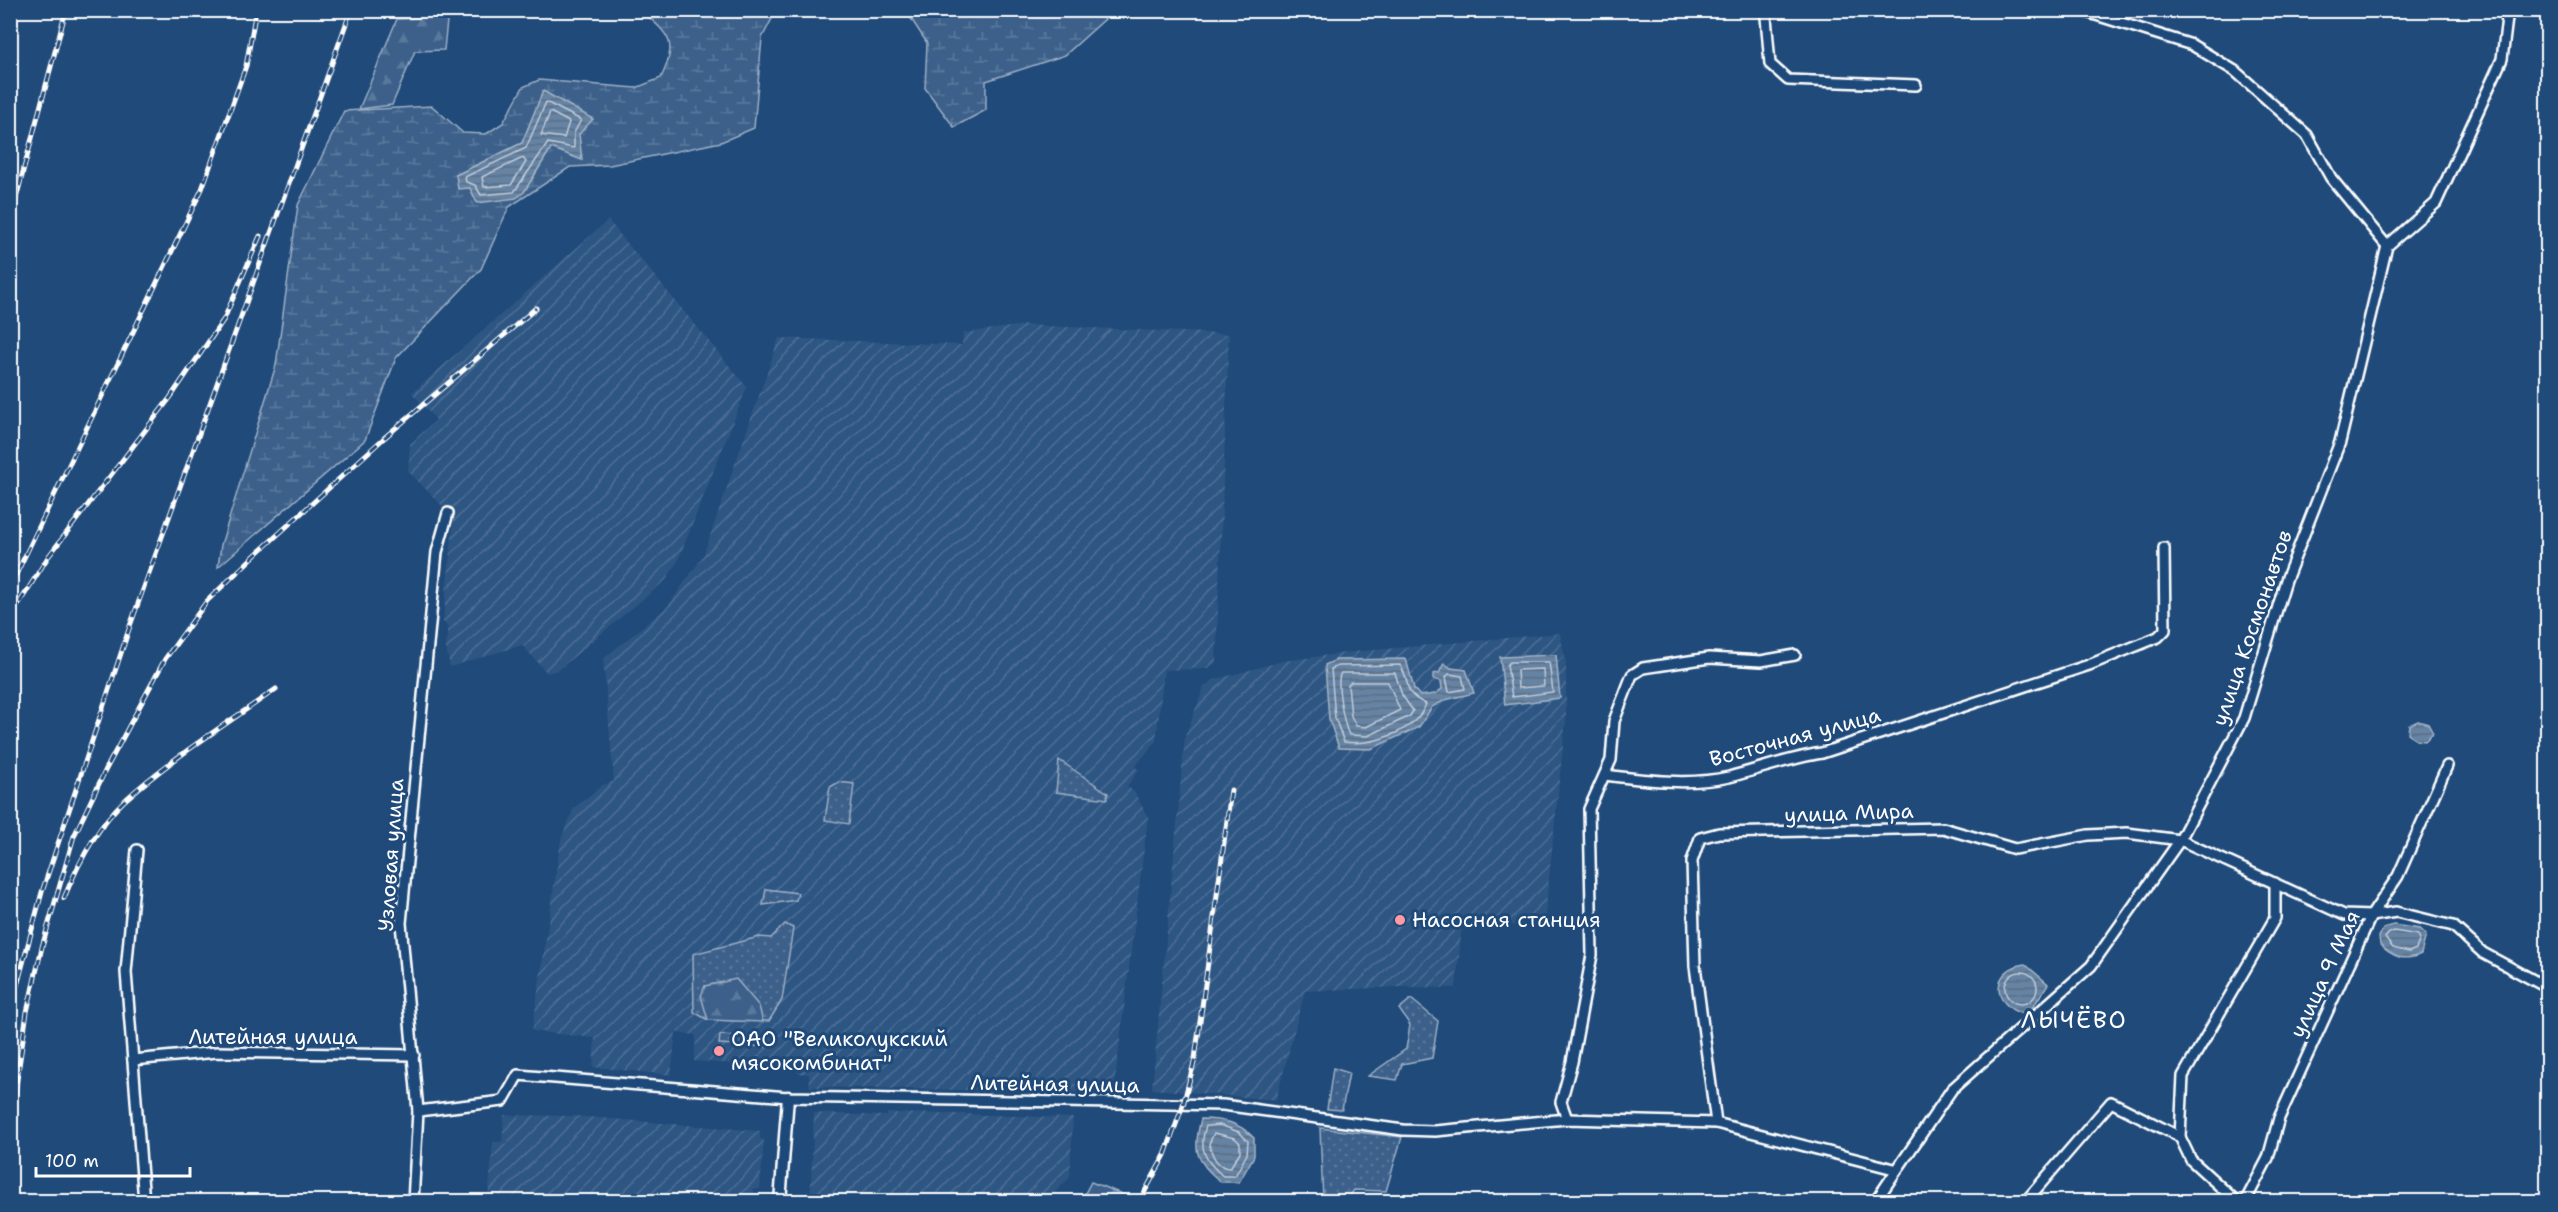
<svg xmlns="http://www.w3.org/2000/svg" width="2558" height="1212" viewBox="0 0 2558 1212" font-family="'Shantell Sans',sans-serif">
	<defs>
		<pattern id="industrial-furrows" width="10" height="10" patternUnits="userSpaceOnUse" patternTransform="scale(1.5)"><rect width="10" height="10" fill="#2e5683"/><path d="M-1 1l2-2M0 10L10 0M9 11l2-2" fill="none" stroke="#4d6f96"/></pattern>
		<pattern id="grass-dots" width="8" height="8" patternUnits="userSpaceOnUse" patternTransform="scale(1.5)"><rect width="8" height="8" fill="#3c618b"/><path d="M2 2h.1M6 6h.1" fill="none" stroke="#59799c" stroke-width="1.8" stroke-linecap="round"/></pattern>
		<pattern id="forest-firs" width="22" height="20" patternUnits="userSpaceOnUse" patternTransform="scale(1.5)"><rect width="22" height="20" fill="#3c618b"/><path d="M5 1l3.5 6h-7zM16 11l3.5 6h-7z" fill="#59799c"/></pattern>
		<pattern id="wetland-marsh" width="20" height="14" patternUnits="userSpaceOnUse" patternTransform="scale(1.5)"><rect width="20" height="14" fill="#3c618b"/><path d="M1 5h8M5 5V1M11 12h8M15 12V8" fill="none" stroke="#59799c"/></pattern>
		<pattern id="water-rules" width="6" height="5" patternUnits="userSpaceOnUse" patternTransform="scale(1.5)"><rect width="6" height="5" fill="#6583a4"/><path d="M0 2.5h6" fill="none" stroke="#5b6d81"/></pattern>
	</defs>
	<rect width="100%" height="100%" fill="#1f4a7a"/>
	<filter id="ink" filterUnits="userSpaceOnUse"><feTurbulence type="fractalNoise" baseFrequency=".0167" numOctaves="2"/><feDisplacementMap in="SourceGraphic" scale="12" xChannelSelector="R" yChannelSelector="G"/><feConvolveMatrix kernelMatrix="1 2 1 2 8 2 1 2 1" color-interpolation-filters="sRGB"/></filter>
	<g filter="url(#ink)">
		<g fill="url(#industrial-furrows)">
			<polygon points="608,220 747,387 677,563 666,580 558,670 547,673 522,645 450,667 446,648 448,627 443,622 454,518 408,471 410,444 436,420 412,393"/>
			<polygon points="1025,325 1229,334 1216,663 1207,669 1164,670 1156,741 1135,767 1139,770 1127,786 1135,793 1148,817 1114,1089 1108,1093 809,1087 809,1074 797,1073 798,1058 781,1057 781,1064 771,1063 770,1067 694,1061 696,1035 676,1033 671,1075 593,1067 595,1038 532,1031 561,839 574,808 603,785 614,781 603,659 668,606 703,556 779,338 962,345 963,333"/>
			<polygon points="1560,633 1566,663 1566,719 1544,925 1462,926 1456,988 1399,987 1305,991 1276,1100 1152,1089 1185,736 1204,687 1213,680 1283,661 1352,652"/>
			<polygon points="814,1113 887,1116 887,1113 961,1114 1073,1118 1070,1177 1053,1194 1060,1201 810,1201"/>
			<polygon points="504,1115 575,1116 760,1131 760,1139 764,1140 760,1189 754,1189 753,1202 488,1201 493,1142 502,1142"/>
		</g>
		<g fill="url(#grass-dots)" stroke="#9eb0c5" stroke-width="1.5">
			<polygon points="1059,760 1108,793 1107,799 1056,792"/>
			<polygon points="839,782 854,784 849,824 825,820 830,787"/>
			<polygon points="766,889 798,893 796,900 763,905"/>
			<polygon points="785,924 793,928 782,1000 769,1021 708,1020 694,1012 693,954 759,937 771,938"/>
			<polygon points="1411,999 1438,1021 1432,1058 1402,1064 1397,1080 1368,1076 1406,1049 1410,1025 1399,1009"/>
			<polygon points="720,1035 768,1038 767,1047 719,1044"/>
			<polygon points="1333,1068 1349,1073 1342,1110 1327,1109"/>
			<polygon points="1320,1128 1402,1137 1386,1191 1354,1190 1346,1201 1323,1201"/>
		</g>
		<g fill="url(#forest-firs)" stroke="#9eb0c5" stroke-width="1.5">
			<polygon points="419,11 448,11 444,50 415,51 392,105 359,109 397,19 418,18"/>
			<polygon points="736,979 759,1006 763,1022 708,1020 701,996 705,986"/>
			<polygon points="1091,1182 1127,1196 1126,1201 1081,1201"/>
		</g>
		<g fill="url(#wetland-marsh)" stroke="#9eb0c5" stroke-width="1.5" fill-rule="evenodd">
			<path d="M642,11H776L762,38L754,128L721,142L610,165L570,167L509,207L481,269L396,358L365,440L218,567L221,545L276,365L298,205L344,111L432,106L463,133L486,134L503,123L523,87L539,80L636,88L661,78C678,41 670,36 642,11ZM543,92L592,119L579,134L551,148L524,192L477,202L470,188L456,175L522,143Z"/>
			<polygon points="906,11 1114,11 1065,55 986,81 986,110 954,127 925,88 927,43"/>
		</g>
		<g fill="url(#water-rules)" stroke="#a3b5c8" stroke-width="1.5">
			<polygon points="543,91 593,119 579,134 582,160 551,148 524,192 516,198 477,203 470,188 458,189 456,175 522,143"/>
			<polygon points="1556,655 1560,698 1505,705 1500,657"/>
			<polygon points="1406,659 1414,689 1420,696 1435,694 1442,689 1441,681 1433,679 1433,674 1439,673 1444,663 1451,668 1466,670 1474,693 1445,700 1432,707 1419,727 1371,749 1339,748 1329,719 1325,665 1336,660"/>
			<polygon points="2418,721 2428,724 2433,733 2425,741 2416,740 2408,733 2409,725"/>
			<path d="M2393,925L2420,929L2426,935L2421,954C2404,962 2393,957 2380,945L2379,937L2383,929Z"/>
			<path d="M2025,964L2048,984L2033,1007L2022,1014C1990,1003 1992,969 2025,964Z"/>
			<path d="M1201,1119C1223,1119 1239,1122 1254,1138V1156L1239,1182H1221C1195,1160 1193,1152 1201,1119Z"/>
		</g>
		<g fill="none" stroke-linecap="round" stroke-linejoin="round">
			<g stroke="#c1cddb" stroke-width="1.5">
				<polygon points="546,102 581,120 574,133 574,148 548,143 514,192 481,195 475,185 466,182 465,177 526,148"/>
				<polygon points="550,112 569,122 564,138 541,135"/>
				<polygon points="523,158 526,162 511,185 484,187 482,177"/>
				<polygon points="1510,662 1549,662 1553,692 1512,697 1507,665"/>
				<path d="M1400,665C1413,685 1400,692 1426,704C1416,732 1371,746 1344,742L1335,718L1331,669L1338,666Z"/>
				<polygon points="1543,669 1544,686 1518,688 1517,670"/>
				<path d="M1341,673H1395L1402,695L1413,711L1410,716L1368,736L1349,735C1344,725 1335,681 1341,673Z"/>
				<polygon points="1449,674 1462,676 1465,689 1449,692 1446,677"/>
				<polygon points="1351,682 1388,682 1400,710 1366,727 1356,726 1351,716 1348,685"/>
				<polygon points="2394,931 2418,935 2420,939 2416,949 2409,952 2393,948 2385,938 2388,934"/>
				<circle cx="2021" cy="988" r="16"/>
				<path d="M1220,1125L1239,1132L1248,1141L1247,1154L1235,1176H1223C1205,1161 1198,1149 1206,1126Z"/>
				<path d="M1214,1133L1235,1138L1240,1143V1152L1230,1168C1217,1168 1212,1155 1209,1144Z"/>
			</g>
			<g stroke="#fff" stroke-width="14">
				<g id="minor">
					<polyline points="1769,10 1766,17 1770,64 1788,80 1916,85"/>
					<polyline points="2080,10 2192,45 2235,71 2307,135 2331,178 2387,246"/>
					<path d="M1605,775C1645,780 1689,786 1729,777C1760,769 1790,758 1822,753L2089,665L2158,637L2165,630L2164,548"/>
					<polyline points="137,850 126,972 144,1202"/>
					<polyline points="133,1060 217,1052 414,1055"/>
					<polyline points="418,1111 503,1101 518,1075 788,1097 1223,1105 1403,1130 1435,1131 1567,1119 1716,1123 1894,1169"/>
					<polyline points="1567,1119 1561,1102 1572,1062 1592,955 1589,809 1611,760 1614,721 1632,675 1643,668 1709,658 1761,661 1795,655"/>
					<polyline points="1716,1123 1695,966 1692,861 1700,838 1719,833 1943,828 2015,849 2088,835 2127,833 2180,840 2344,915 2371,916 2396,912 2453,926 2483,953 2548,988"/>
					<polyline points="413,1202 418,1111 401,923 437,552 448,513"/>
					<polyline points="1875,1202 1952,1089 2091,966 2180,840 2244,718 2286,580 2340,442 2387,246 2436,203 2502,59 2508,10"/>
					<polyline points="2025,1202 2111,1102 2180,1137"/>
					<polyline points="2237,1202 2191,1160 2180,1137 2183,1076 2275,918 2275,883"/>
					<polyline points="2245,1202 2268,1158 2279,1118 2371,916 2398,876 2447,766"/>
				</g>
			</g>
			<g stroke="#fff" stroke-width="15">
				<polyline id="tertiary" points="780,1202 788,1097"/>
			</g>
			<use href="#minor" stroke="#1f4a7a" stroke-width="9"/>
			<use href="#tertiary" stroke="#1f4a7a" stroke-width="10"/>
			<g stroke="#fff" stroke-width="5">
				<g id="rail">
					<polyline points="10,221 66,10"/>
					<polyline points="10,587 202,189 246,66 256,10"/>
					<polyline points="10,618 48,557 170,398 224,319 260,236"/>
					<path d="M64,898C78,864 97,826 124,801C170,759 225,725 276,689"/>
					<polyline points="10,1012 42,892 130,626 351,10"/>
					<polyline points="10,1127 27,1012 42,947 74,836 106,769 165,659 207,601 252,558 384,438 536,308"/>
					<polyline points="1139,1202 1165,1155 1183,1105 1195,1059 1231,790"/>
				</g>
			</g>
			<use href="#rail" stroke="#1f4a7a" stroke-width="3" stroke-dasharray="9" stroke-linecap="butt"/>
		</g>
	</g>
	<g fill="#ff9aa2" stroke="#1f4a7a" stroke-width="2">
		<circle cx="1400" cy="920" r="6"/>
		<circle cx="719" cy="1051" r="6"/>
	</g>
	<g text-anchor="middle" dominant-baseline="central" stroke-width="6" stroke-linejoin="round" paint-order="stroke">
		<g font-size="21" fill="#fff" stroke="#1f4a7a">
			<text transform="translate(2252 628) rotate(-71)">улица Космонавтов</text>
			<text transform="translate(1795 737) rotate(-15)">Восточная улица</text>
			<text transform="translate(1849 813) rotate(-2)">улица Мира</text>
			<text transform="translate(391 855) rotate(-86)">Узловая улица</text>
			<text transform="translate(2325 974) rotate(-65)">улица 9 Мая</text>
			<text x="273" y="1037">Литейная улица</text>
			<text transform="translate(1055 1084) rotate(1)">Литейная улица</text>
		</g>
		<g font-size="21" fill="#fff" stroke="#1f4a7a" text-anchor="start">
			<text x="1412" y="920">Насосная станция</text>
			<text x="731" y="1039">ОАО "Великолукский<tspan x="731" dy="24">мясокомбинат"</tspan></text>
		</g>
		<g font-size="24" letter-spacing="1.5" fill="#fff" stroke="#1f4a7a">
			<text x="2074" y="1020">ЛЫЧЁВО</text>
		</g>
	</g>
	<rect width="2558" height="1212" fill="none" stroke="#1f4a7a" stroke-width="36"/>
	<rect x="18" y="18" width="2522" height="1176" fill="none" stroke="#fff" stroke-width="2" filter="url(#ink)"/>
	<path d="M36 1167v9h154v-9" fill="none" stroke="#ffffff" stroke-width="3"/>
	<text x="45" y="1167" font-size="18" fill="#ffffff" stroke="#1f4a7a" stroke-width="4.5" paint-order="stroke">100 m</text>
</svg>
